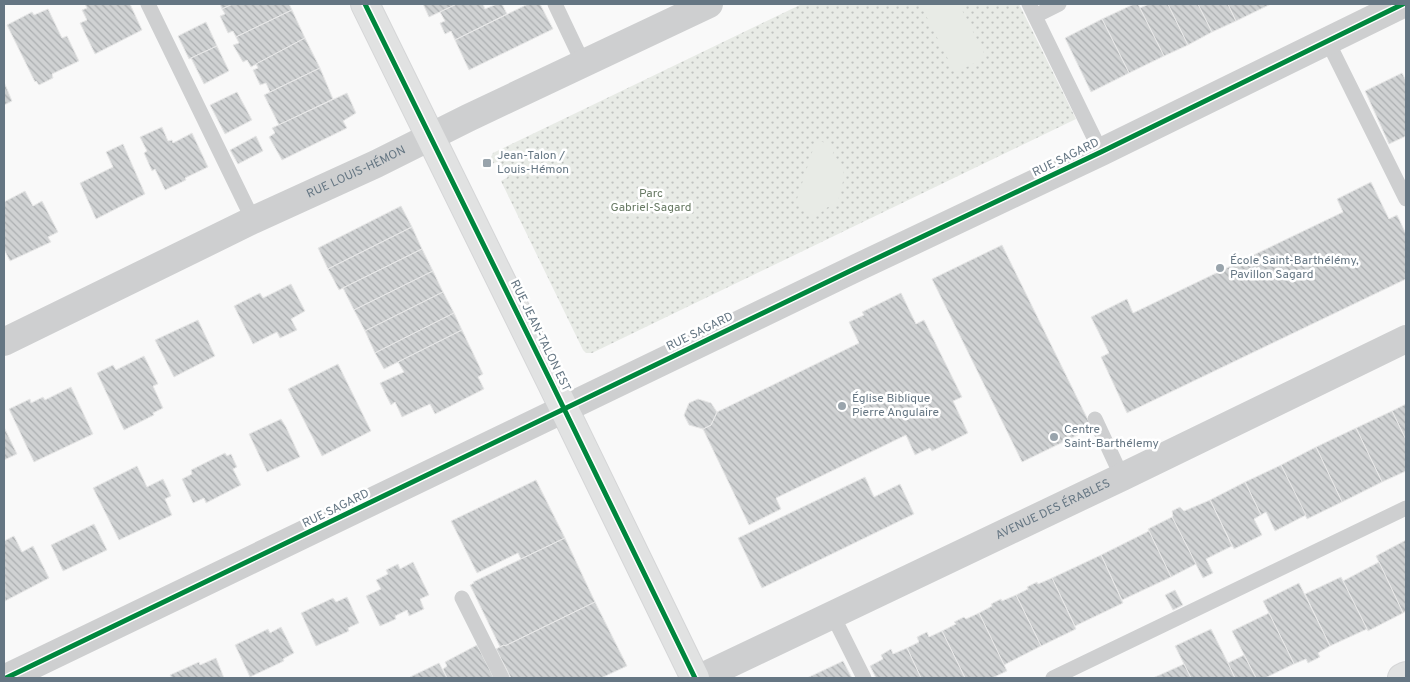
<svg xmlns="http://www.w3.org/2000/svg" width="1410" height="682" viewBox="0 0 1410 682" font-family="Overpass,sans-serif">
	<defs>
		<pattern id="park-dots" width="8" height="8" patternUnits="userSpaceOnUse" patternTransform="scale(1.25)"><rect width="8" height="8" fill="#e8ebe6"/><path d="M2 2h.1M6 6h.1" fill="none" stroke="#c0c3c0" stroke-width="1.8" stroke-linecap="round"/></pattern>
		<pattern id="building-back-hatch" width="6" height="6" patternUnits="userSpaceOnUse" patternTransform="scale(1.25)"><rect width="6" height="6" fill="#d0d2d3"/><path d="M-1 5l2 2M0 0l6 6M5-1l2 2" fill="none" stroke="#acafb1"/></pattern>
	</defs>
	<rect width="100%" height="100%" fill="#f9f9f9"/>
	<polygon fill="url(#park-dots)" points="802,4 1019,4 1076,119 592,353 586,353 583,350 501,181 508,177 499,161 492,164 490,159 493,153"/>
	<g fill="#e8ebe6">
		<polygon points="920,4 959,4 986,57 955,73"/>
		<path d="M816,140L836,146L832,156C853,164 840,190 837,206L828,207L814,218L796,202Z"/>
	</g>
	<g fill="url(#building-back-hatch)" stroke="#e8e8e8">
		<polygon points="85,4 130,4 142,30 95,54 80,23 87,20 82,10 87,8"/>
		<polygon points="220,4 233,4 222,9"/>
		<polygon points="233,4 289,4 292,10 236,37 233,31 228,33 220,16 225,14 222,9"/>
		<polygon points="423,4 457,4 429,17"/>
		<polygon points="457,4 483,4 485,9 497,4 502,4 507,14 455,40 451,31 445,34 440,23 445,21 440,12"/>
		<polygon points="528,4 540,4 553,29 469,70 455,40"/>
		<polygon points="1134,4 1138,4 1164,56 1129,73 1102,19"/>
		<polygon points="1149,4 1168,4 1188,45 1164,56 1140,8"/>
		<polygon points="1168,4 1198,4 1212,32 1188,45"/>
		<polygon points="1198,4 1228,4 1236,21 1212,32"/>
		<polygon points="1228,4 1271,4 1236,21"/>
		<polygon points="48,9 62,38 67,36 79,61 52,74 53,78 39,85 36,81 35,82 7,25 32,12 34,15"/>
		<polygon points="292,10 305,38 251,67 247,60 243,62 233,45 239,43 236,37"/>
		<polygon points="1102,19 1129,73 1091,92 1065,38"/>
		<polygon points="206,22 217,46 189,59 178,36"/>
		<polygon points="305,38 320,68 270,92 266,83 260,85 253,70 258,68 256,64"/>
		<polygon points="217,46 229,71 204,84 191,58"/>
		<polygon points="320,68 333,99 279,125 264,95"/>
		<polygon points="1402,73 1406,81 1406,136 1389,144 1365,91"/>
		<polygon points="4,82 12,101 4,105"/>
		<polygon points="237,92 252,120 225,134 210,105"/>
		<polygon points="347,93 356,113 343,121 347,128 282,160 269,137 275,133 272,128"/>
		<polygon points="162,127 168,141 172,140 173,143 192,133 208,167 185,178 186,180 165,190 155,169 152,171 144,153 147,151 140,137"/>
		<polygon points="256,136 263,151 238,164 230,150"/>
		<polygon points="123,144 145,194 96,219 80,183 113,167 106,152"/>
		<polygon points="1371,182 1389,219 1397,215 1406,234 1406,279 1127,413 1101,357 1109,353 1091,317 1127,299 1133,313 1343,212 1337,199"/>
		<polygon points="25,191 33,206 42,201 58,232 48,237 51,242 10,261 4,249 4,202"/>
		<polygon points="401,206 412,227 328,269 318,248"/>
		<polygon points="412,227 422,249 339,290 328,269"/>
		<polygon points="1002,245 1092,428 1022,462 932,279"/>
		<polygon points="422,249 433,271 354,310 343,288"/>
		<polygon points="433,271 443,292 365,331 354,310"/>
		<polygon points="291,284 305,311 291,319 297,330 280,338 277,332 253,344 234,306 260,293 263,298"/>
		<polygon points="443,292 454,313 375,353 365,331"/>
		<polygon points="901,293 916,324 924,320 962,397 953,401 968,433 932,451 930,448 915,455 906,435 776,498 781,509 749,525 703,429 711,425 717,412 859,343 849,322 864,315 862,312"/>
		<polygon points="454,313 462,330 384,369 375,353"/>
		<polygon points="198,320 215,356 174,377 155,340"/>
		<polygon points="462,330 483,374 478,377 484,389 435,414 430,404 402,417 395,402 391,405 380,383 404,372 398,362"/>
		<polygon points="144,356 158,384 153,386 163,408 153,413 154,415 124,430 97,373 113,365 116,370"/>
		<polygon points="338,364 371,431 322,456 288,389"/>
		<polygon points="71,387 93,434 34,462 9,409 30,399 31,403 43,397 45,400"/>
		<polygon points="698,399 711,403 717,412 711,425 703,429 689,425 684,415 689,403"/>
		<polygon points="1406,404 1406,440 1392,411"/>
		<polygon points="1392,411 1406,440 1406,471 1382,482 1356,428"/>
		<polygon points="281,419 286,427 300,457 267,472 249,434"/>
		<polygon points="4,427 17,454 4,460"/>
		<polygon points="1356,428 1382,482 1342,502 1316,447"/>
		<polygon points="1316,447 1342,502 1307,519 1281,465"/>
		<polygon points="225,453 227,456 231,454 237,467 233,469 241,485 206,503 204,498 193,503 182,479 192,474 191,470"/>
		<polygon points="1281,465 1306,515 1275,531 1266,512 1261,515 1245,482"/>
		<polygon points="137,466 147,487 163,479 171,496 165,499 172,515 119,540 93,488"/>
		<polygon points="865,477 874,497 900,484 914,514 762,588 738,538"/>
		<polygon points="536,480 565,538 521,559 518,553 477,573 451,521"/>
		<polygon points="1245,482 1261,515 1254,519 1262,535 1234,549 1210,500"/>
		<polygon points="1210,500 1232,546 1206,559 1213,573 1203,578 1172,517 1173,516 1172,511 1180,507 1184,511"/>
		<polygon points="1172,517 1196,564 1171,577 1148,529"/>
		<polygon points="94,524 107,550 63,571 51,545"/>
		<polygon points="1149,531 1171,577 1122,600 1101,555"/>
		<polygon points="14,536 22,552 33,546 49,578 5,601 4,541"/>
		<polygon points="565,538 595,602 505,646 504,645 500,647 470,585 474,583 473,582"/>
		<polygon points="1406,540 1406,611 1403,613 1376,556"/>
		<polygon points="1101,555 1123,603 1075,626 1052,578"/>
		<polygon points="413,562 429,595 420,599 424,609 409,616 407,610 395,616 396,619 380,626 366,596 381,589 376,580 388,574 386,570 398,564 400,569"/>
		<polygon points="1379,562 1403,613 1368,631 1343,581"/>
		<polygon points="1341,577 1367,629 1330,646 1305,594"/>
		<polygon points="1052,578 1076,629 1041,646 1016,595 1028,589 1027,587 1037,582 1038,584"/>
		<polygon points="1299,583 1330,646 1318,653 1320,657 1308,663 1306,659 1294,664 1263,601"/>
		<polygon points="1175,590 1183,605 1173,610 1165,595"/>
		<polygon points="1016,595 1041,646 1004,665 979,613 992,606 991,604 1001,599 1002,601"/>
		<polygon points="347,597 359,623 348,628 349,631 316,646 301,613 333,598 336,602"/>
		<polygon points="595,602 627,666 601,678 511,678 496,649 504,645 505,646"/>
		<polygon points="979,613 1007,671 992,678 965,678 942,631 956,624 954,622 964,617 966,619"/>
		<polygon points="1269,613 1294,664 1265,678 1256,678 1232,631"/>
		<polygon points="281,627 294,653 283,659 284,661 250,677 235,645 268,629 270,633"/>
		<polygon points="1211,629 1228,663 1235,678 1191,678 1175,646"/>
		<polygon points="942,631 965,678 921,678 907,648 919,642 917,637 927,632 929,637"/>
		<polygon points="477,645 494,678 447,678 443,669 447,666 445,662"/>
		<polygon points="907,648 921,678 876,678 870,666 883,659 881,655 891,649 893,654"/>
		<polygon points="1244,655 1256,678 1235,678 1228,663"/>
		<polygon points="216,658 224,678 172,678 170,675 199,662 200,665"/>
		<polygon points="843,661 852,678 807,678"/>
		<polygon points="439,663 447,678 410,678 410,677"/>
		<polygon points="1184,664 1191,678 1153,678"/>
	</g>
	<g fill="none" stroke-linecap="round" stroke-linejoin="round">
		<g stroke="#d5d6d7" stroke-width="30">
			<g id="secondary">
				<polyline points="365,4 552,384 695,678"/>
				<polyline points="1402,678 1406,676"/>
			</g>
		</g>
		<g stroke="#cecfd0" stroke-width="15">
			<polyline points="148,4 253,220"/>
			<polyline points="555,4 583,63"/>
			<polyline points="1029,4 1101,152"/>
			<polyline points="1035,16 1059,4"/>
			<polyline points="1327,40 1406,199"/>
			<polyline points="1095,419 1122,477"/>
			<polyline points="462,598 502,678"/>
			<polyline points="832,614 864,678"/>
			<polyline points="1053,678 1406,508"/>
		</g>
		<g stroke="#cecfd0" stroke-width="28">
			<path id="s1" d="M4,342L253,220L376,164L468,118L709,4"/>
			<polyline points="6,678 850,271 1101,152 1403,4"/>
			<path id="s2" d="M700,678L1122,477L1406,339"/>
		</g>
		<use href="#secondary" stroke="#e1e2e2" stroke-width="28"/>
		<g stroke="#fff" stroke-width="8">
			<g id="cycleway">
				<polyline points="365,4 552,384 695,678"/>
				<polyline points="6,678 850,271 1101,152 1403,4"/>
			</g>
		</g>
		<use href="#cycleway" stroke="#00873e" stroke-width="5"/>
	</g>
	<g fill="#99a4ac" stroke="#fff" stroke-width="2">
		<rect x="482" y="158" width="10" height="10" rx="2.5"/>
		<circle cx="1220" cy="268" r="5"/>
		<circle cx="842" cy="406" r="5"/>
		<circle cx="1054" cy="437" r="5"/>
	</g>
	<g text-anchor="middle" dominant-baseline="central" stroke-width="5" stroke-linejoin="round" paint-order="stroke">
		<g font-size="12" fill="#657683" stroke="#fff" text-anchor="start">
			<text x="497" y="156">Jean-Talon /<tspan x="497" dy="14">Louis-Hémon</tspan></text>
			<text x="1230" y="261">École Saint-Barthélémy,<tspan x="1230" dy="14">Pavillon Sagard</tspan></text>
			<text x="852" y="399">Église Biblique<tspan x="852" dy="14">Pierre Angulaire</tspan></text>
			<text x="1064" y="430">Centre<tspan x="1064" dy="14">Saint-Barthélemy</tspan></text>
		</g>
		<g font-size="12" fill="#657683" stroke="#fff">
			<text transform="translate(1066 158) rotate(-26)">RUE SAGARD</text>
			<text stroke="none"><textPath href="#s1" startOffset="391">RUE LOUIS-HÉMON</textPath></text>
			<text transform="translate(700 332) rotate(-26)">RUE SAGARD</text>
			<text transform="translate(540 336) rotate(64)">RUE JEAN-TALON EST</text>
			<text transform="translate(336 509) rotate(-26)">RUE SAGARD</text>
			<text stroke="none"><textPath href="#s2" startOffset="391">AVENUE DES ÉRABLES</textPath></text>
		</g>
		<g font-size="12" fill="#687a64" stroke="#fff">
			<text x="651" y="194">Parc<tspan x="651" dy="14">Gabriel-Sagard</tspan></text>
		</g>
	</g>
	<rect width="1410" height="682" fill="none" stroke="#657683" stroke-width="10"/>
</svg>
